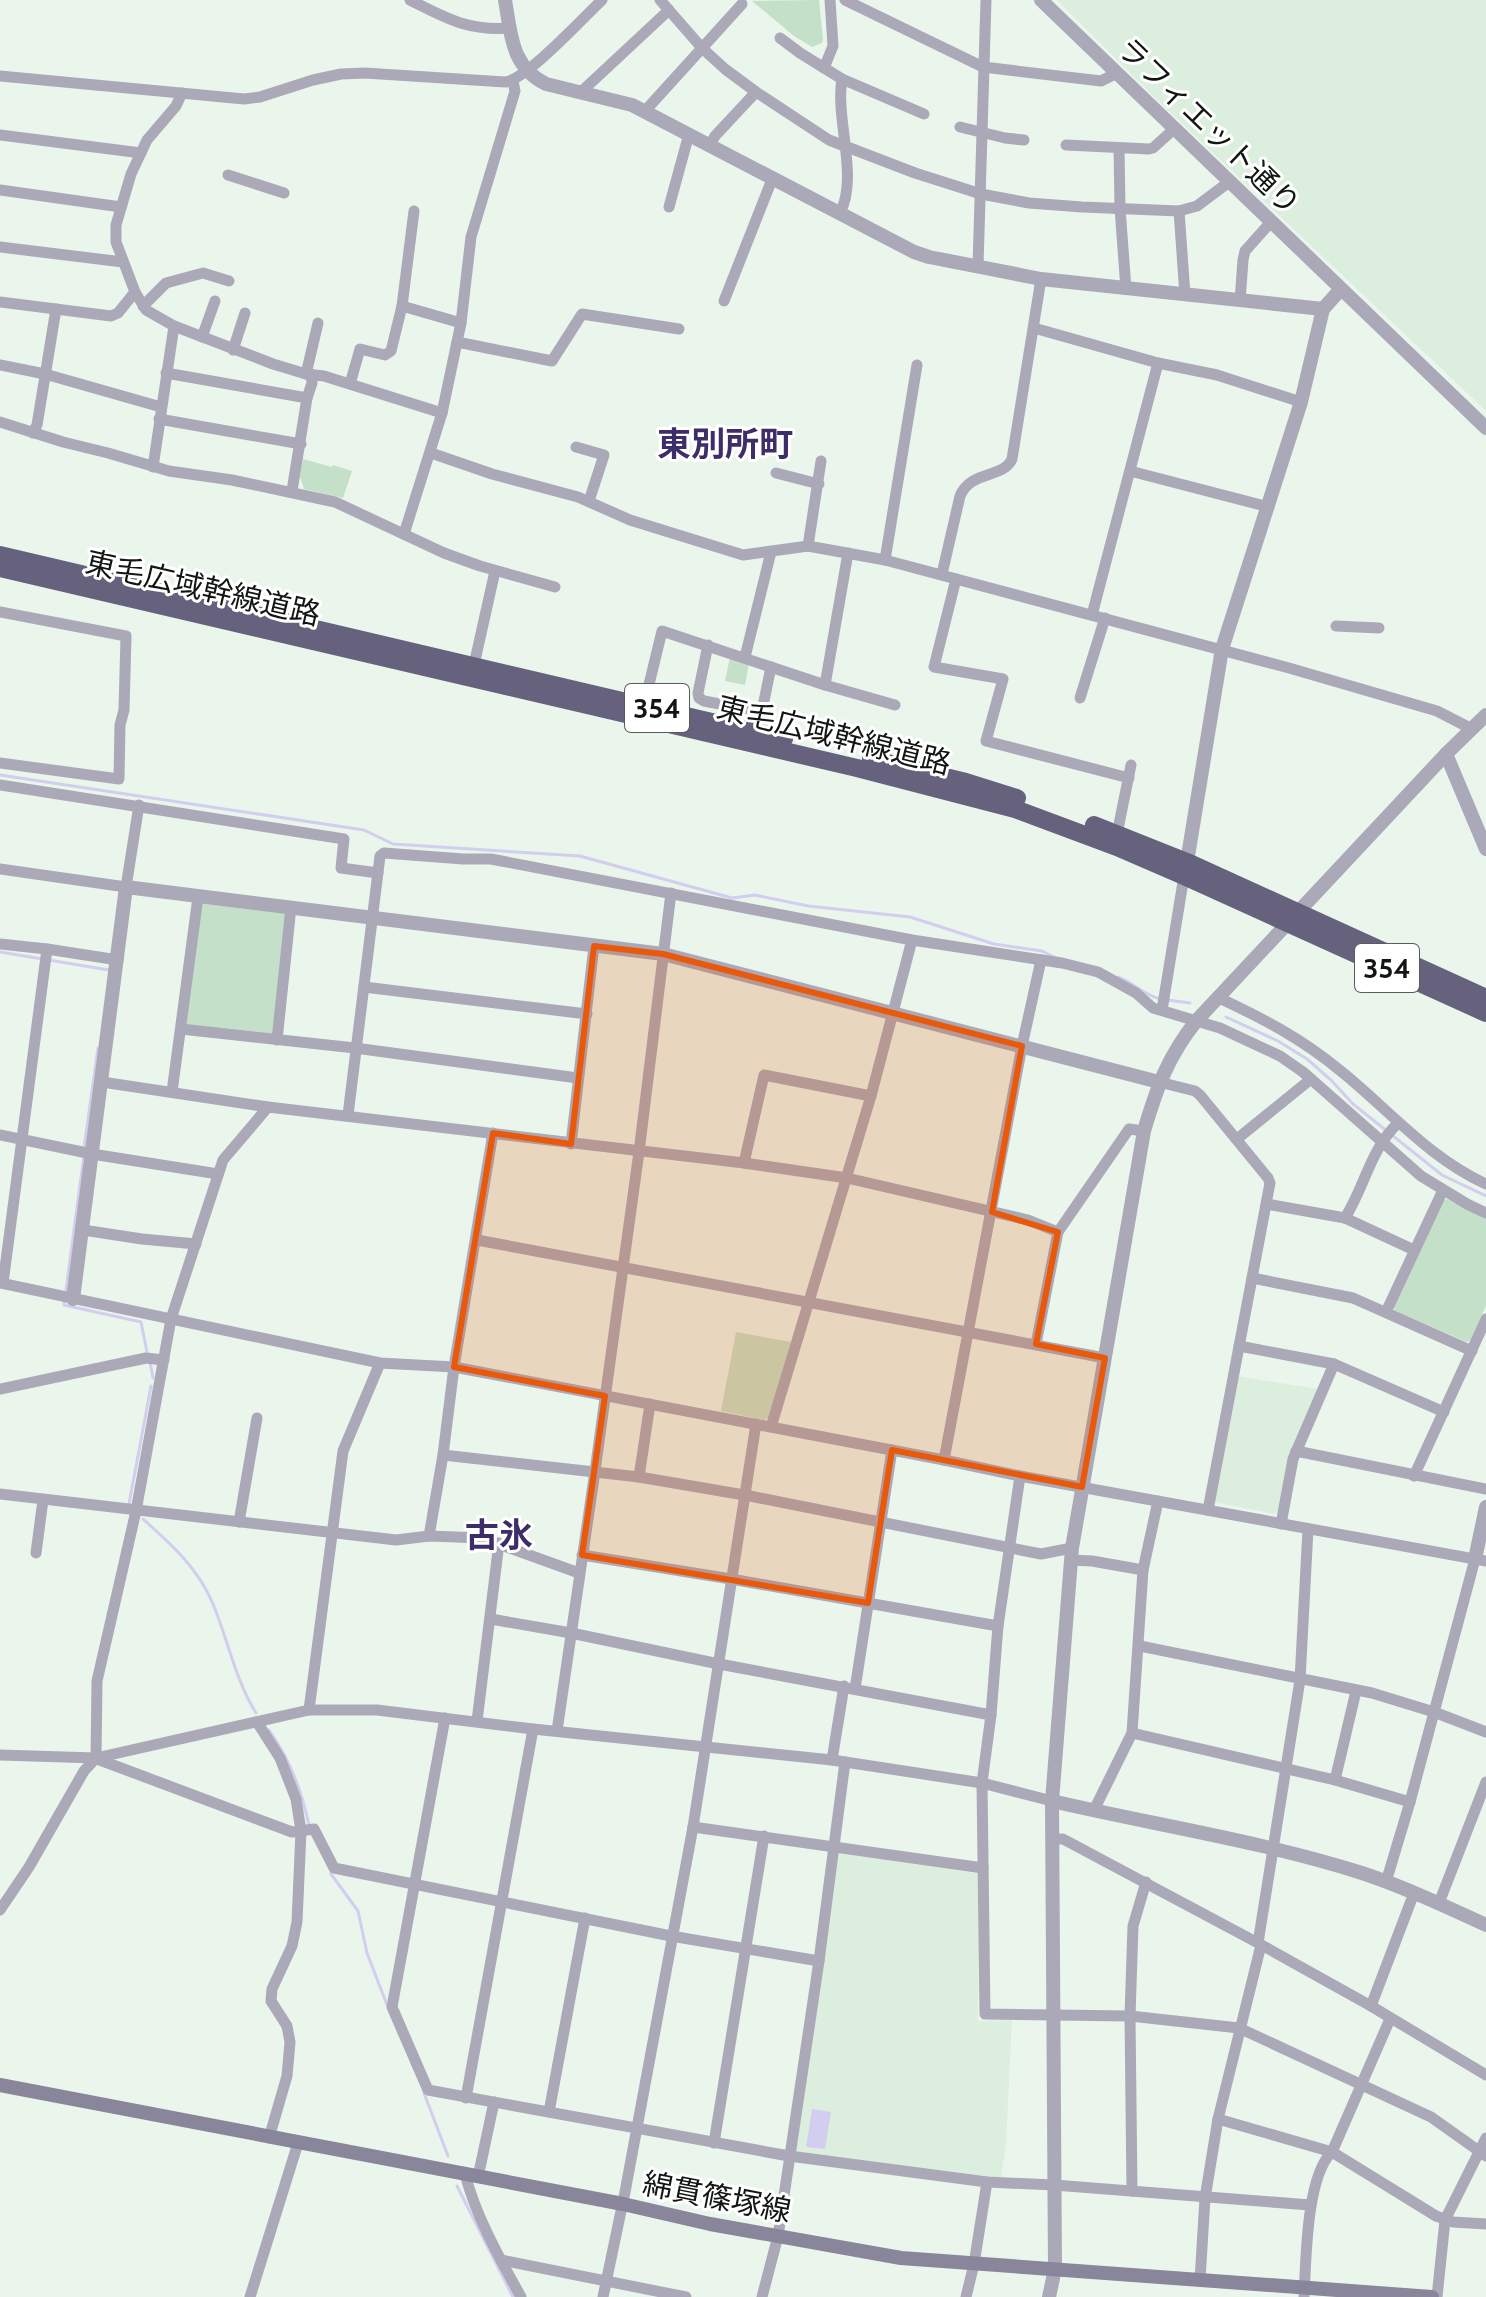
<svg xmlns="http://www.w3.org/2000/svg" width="1486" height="2297" viewBox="0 0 1486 2297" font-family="Cabin,'Noto Sans JP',sans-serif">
	<rect width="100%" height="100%" fill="#eaf6ec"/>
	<g fill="#dcefdf">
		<polygon points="1057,0 1486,0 1486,411 1158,101"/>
		<polygon points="1237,1376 1317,1389 1280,1510 1274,1514 1214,1502"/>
		<polygon points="839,1852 980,1874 978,2021 1012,2020 1006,2145 1001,2178 795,2154"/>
	</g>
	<g fill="#c5e0c9">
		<polygon points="819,0 823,39 822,43 812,47 794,36 752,1"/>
		<polygon points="303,459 332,467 333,465 352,471 343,498 304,489 300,477"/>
		<polygon points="730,657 749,663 745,685 725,681"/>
		<polygon points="202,896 287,909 274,1038 185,1026"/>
		<polygon points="1447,1199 1486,1218 1486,1306 1470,1340 1467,1342 1395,1311 1394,1307 1443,1200"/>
		<polygon points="736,1332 791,1342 771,1417 764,1420 721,1411"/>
	</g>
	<polygon fill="#d3cdef" points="812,2109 831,2112 825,2149 806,2147"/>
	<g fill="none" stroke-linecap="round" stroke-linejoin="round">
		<g stroke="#d3cdef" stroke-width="3">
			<polyline points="0,775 364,830 393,844 580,856 732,898 755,895 808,906 910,917 994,944 1042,951 1054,957"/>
			<polyline points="0,952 109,970"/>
			<path d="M1118,977C1134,983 1145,996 1161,999"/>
			<polyline points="1168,1000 1190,1003"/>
			<polyline points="1226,1017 1278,1041 1307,1059 1331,1080 1353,1104 1442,1175 1486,1196"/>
			<polyline points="84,1148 98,1048"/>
			<polyline points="84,1155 64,1305 141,1322 147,1352"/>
			<polyline points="150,1362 153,1378"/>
			<polyline points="129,1504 151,1386"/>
			<path d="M143,1519C171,1544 198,1568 213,1604C228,1640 235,1679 256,1713"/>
			<path d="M269,1730C290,1760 301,1789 309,1825"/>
			<polyline points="331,1870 331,1874 358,1911 367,1953 387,2005"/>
			<polyline points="424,2093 448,2156"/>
			<polyline points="457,2186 513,2297"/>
		</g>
		<g stroke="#aba9b8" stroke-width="11">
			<path d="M410,0C446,18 467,31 510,28"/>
			<polyline points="660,0 702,48 725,69 756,92 829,140 915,173 981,194 1029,203 1082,207 1179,211 1197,206 1229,182"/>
			<polyline points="845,0 983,67 1101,81 1117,73"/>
			<polyline points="780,38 800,53 842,79 924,114"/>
			<polyline points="824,68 833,46 830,0"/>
			<path d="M0,76L244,99L260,97L313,80L341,74L365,73L505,82C527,79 583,18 602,0"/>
			<polyline points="581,92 669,10"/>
			<polyline points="182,93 176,106 147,140 131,174 116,225 116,242 135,292 146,310 174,326 273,364 306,374 324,376 442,413"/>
			<polyline points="645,111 742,4"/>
			<polyline points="960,127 1005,138 1024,140"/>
			<polyline points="0,135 141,153"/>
			<polyline points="710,145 715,136 756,92"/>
			<polyline points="1066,145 1149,149 1153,148 1174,129"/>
			<polyline points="1119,148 1120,208 1126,289"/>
			<polyline points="228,175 284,193"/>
			<polyline points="0,190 121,207"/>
			<polyline points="669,207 689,134"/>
			<polyline points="1179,211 1185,295"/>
			<path d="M840,213C859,176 835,120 842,79"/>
			<polyline points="0,247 123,262"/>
			<polyline points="978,266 986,0"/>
			<polyline points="724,301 773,177"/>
			<polyline points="1240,301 1243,260 1245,251 1271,222"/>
			<polyline points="0,302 111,316 118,313 135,292"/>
			<polyline points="143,306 166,283 203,273 229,281"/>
			<polyline points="402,306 414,211"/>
			<polyline points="1034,328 1158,363 1217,375 1301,402"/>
			<polyline points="202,337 215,301"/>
			<polyline points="457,342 552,361 582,314 679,329"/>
			<polyline points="233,350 245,313"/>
			<polyline points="0,365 45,374 161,407"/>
			<polyline points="166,373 307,398"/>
			<polyline points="306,374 318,323"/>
			<polyline points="350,384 360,349 385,355 391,351 402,306 461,323"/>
			<polyline points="159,419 301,444"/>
			<polyline points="0,422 63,442 108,453 169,471 232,480 335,502 444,553 480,566 555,587"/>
			<polyline points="33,433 37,425 56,309"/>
			<polyline points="576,447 604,455 589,501"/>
			<polyline points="431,453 492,474 578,497 630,520 743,555 808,546 885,560 1289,668 1437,711 1472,729"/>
			<polyline points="153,467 174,326"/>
			<polyline points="1130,471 1269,507"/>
			<polyline points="776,473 819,484"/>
			<polyline points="292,491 307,398 312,383 311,374"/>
			<polyline points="404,534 442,413 461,323 471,237 515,91 513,81"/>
			<polyline points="808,546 821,461"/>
			<polyline points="885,560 917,365"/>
			<path d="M942,574L960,496C971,470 1003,479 1012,459L1041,279"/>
			<polyline points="956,579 934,667 1003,679 986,741 1129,778"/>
			<polyline points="0,612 126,636 124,710 120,725 119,779 0,763"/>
			<polyline points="1092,615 1158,363"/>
			<polyline points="1336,626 1379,628"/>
			<polyline points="708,645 698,693 699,698 704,701 757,711 763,706 771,667"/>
			<polyline points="745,657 771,552"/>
			<polyline points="474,665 495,571"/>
			<polyline points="825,685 848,553"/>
			<polyline points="1080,698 1105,618"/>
			<polyline points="644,705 662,631 825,685 895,705"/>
			<polyline points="0,785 344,839 341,868 378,873"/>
			<polyline points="1117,834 1131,765"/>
			<polyline points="0,869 126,887 139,805"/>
			<polyline points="0,944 47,949 118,960"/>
			<polyline points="364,987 587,1014"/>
			<path d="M1217,997C1264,1019 1301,1038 1342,1072C1390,1111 1429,1158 1486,1184"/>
			<polyline points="1162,1010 1184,876"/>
			<polyline points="181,1029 355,1048 578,1078"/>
			<polyline points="277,1040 291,907"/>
			<polyline points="102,1082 268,1107 744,1163 847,1178 1028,1220 1058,1232"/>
			<polyline points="1159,1082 1195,1091 1200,1095 1268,1178 1270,1183 1208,1510"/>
			<polyline points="172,1092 198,897"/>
			<polyline points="348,1115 380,856 384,853 463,859 491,859 912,940 1062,963 1098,972 1136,993 1153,1008 1220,1028 1280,1056 1303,1072 1421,1176 1467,1204 1486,1213"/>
			<polyline points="0,1135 92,1154 218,1174"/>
			<polyline points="1237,1139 1311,1079"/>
			<polyline points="571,1144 594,946"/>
			<polyline points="744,1163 764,1075 871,1096"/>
			<polyline points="1267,1204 1345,1218 1414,1250"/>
			<path d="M1345,1218C1365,1186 1370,1150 1398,1123"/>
			<polyline points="83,1230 142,1239 196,1244"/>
			<polyline points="477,1240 1105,1358"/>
			<polyline points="1252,1278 1353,1298 1472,1351"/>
			<polyline points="0,1283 380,1363 454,1367 944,1460 1020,1476 1486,1561"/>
			<polyline points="3,1283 47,949"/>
			<polyline points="1386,1312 1443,1190"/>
			<polyline points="1036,1344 1058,1232 1129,1129 1144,1131"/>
			<polyline points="1239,1346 1334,1364 1444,1412"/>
			<polyline points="0,1389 146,1358 164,1360"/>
			<polyline points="771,1427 871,1096 912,940"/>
			<polyline points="1296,1451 1486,1489"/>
			<polyline points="443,1455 639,1477 750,1496 1041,1554 1072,1548"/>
			<polyline points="944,1460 1022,1046 1041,960"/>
			<polyline points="1020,1476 998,1626 991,1715 982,1783 985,2014 1130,2016 1239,2028 1431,2117 1486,2156"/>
			<polyline points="1414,1476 1486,1319"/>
			<polyline points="639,1477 650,1404"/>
			<polyline points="0,1494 396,1540 429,1536 482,1538 579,1573"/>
			<polyline points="239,1522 257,1418"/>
			<polyline points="1281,1524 1293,1459 1334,1364"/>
			<polyline points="429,1536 443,1455 454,1367 493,1133"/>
			<polyline points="36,1553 43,1500"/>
			<polyline points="582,1555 731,1579 998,1626"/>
			<polyline points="1071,1560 1092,1561 1143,1570"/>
			<polyline points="491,1619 571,1633 719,1664 991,1715"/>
			<polyline points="1140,1646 1372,1693 1434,1712 1486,1732"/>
			<polyline points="855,1689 892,1450"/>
			<polyline points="309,1710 343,1451 380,1363"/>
			<polyline points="445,1718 392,2007 428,2090 789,2156 987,2182 1054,2185 1310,2205"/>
			<polyline points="477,1721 499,1543"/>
			<polyline points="257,1722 280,1758 296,1799 301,1831 297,1922 292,1946 272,1989 271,2001 287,2026 290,2042 287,2076 269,2138"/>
			<polyline points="557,1731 595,1471 639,1152 671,893"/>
			<polyline points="1132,1733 1335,1780 1410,1802"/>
			<polyline points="0,1755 96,1758 309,1710 377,1710 533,1729 832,1760 982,1783 1052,1801"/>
			<polyline points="97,1759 292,1832 314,1829 334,1868 671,1936 819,1961"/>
			<polyline points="832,1760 844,1686"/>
			<polyline points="1335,1780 1356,1691"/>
			<polyline points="1094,1810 1132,1733 1143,1570 1158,1501"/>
			<polyline points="693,1827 983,1868"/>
			<polyline points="1052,1839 1063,1839 1258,1943 1371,2006 1486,2075"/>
			<polyline points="1386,1882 1410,1802 1475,1559"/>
			<polyline points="1439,1903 1486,1782"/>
			<polyline points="0,1910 29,1867 84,1771 96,1758 97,1681 136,1511 171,1319 223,1160 268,1107"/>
			<polyline points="1258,1943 1300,1680 1308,1529"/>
			<polyline points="1371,2006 1414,1893"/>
			<polyline points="466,2098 533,1729"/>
			<polyline points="549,2112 585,1918"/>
			<polyline points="1218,2119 1332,2152 1436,2216 1453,2222 1486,2224"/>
			<polyline points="714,2143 764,1836"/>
			<path d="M465,2174C476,2217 500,2259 521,2297"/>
			<polyline points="478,2177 494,2102"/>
			<polyline points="1132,2191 1130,2016 1133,1926 1146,1882"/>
			<polyline points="501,2260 686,2297"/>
			<polyline points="1200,2280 1205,2198 1218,2119 1261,1945"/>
			<polyline points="250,2297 298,2143"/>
			<polyline points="603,2297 625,2192 693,1827 756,1424"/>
			<polyline points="762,2297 778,2236 819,1961 845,1762"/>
			<polyline points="966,2297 974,2264 987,2182"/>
			<path d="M1304,2297C1306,2262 1306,2176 1332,2152L1390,2019"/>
			<polyline points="1437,2297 1445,2220 1486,2138"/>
		</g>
		<g stroke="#aba9b8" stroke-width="14">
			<path d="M505,0C511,34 511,67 546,84L632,105L914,252L929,257L1041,279L1323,309"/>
			<polyline points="1041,0 1486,428"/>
			<polyline points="1446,754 1486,849"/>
			<polyline points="1187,862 1222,649 1301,402 1323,309 1341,289"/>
			<polyline points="73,1299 126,887 663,954 1159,1082"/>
			<polyline points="1475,1559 1486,1507"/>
			<path d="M1052,1801C1155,1825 1261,1841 1362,1873C1404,1887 1445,1906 1486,1925"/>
			<path d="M1049,2297L1055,2269L1052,1801L1072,1548L1144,1131C1157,1087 1168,1056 1197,1020L1446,754L1486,715"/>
		</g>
		<polyline stroke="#89859b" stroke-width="14" points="0,2085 623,2204 710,2224 901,2258 1432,2297"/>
		<g stroke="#66617d" stroke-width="18">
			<polyline points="0,555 784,739"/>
			<polyline points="0,568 857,768 1015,809 1117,847 1184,876 1486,1013"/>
			<polyline points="871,759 966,782 1017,798"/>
			<polyline points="1094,825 1187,862 1486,998"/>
		</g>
	</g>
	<path fill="#e8590c" fill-opacity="0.2" stroke="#e8590c" stroke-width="6" stroke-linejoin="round" d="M594,946L663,954L1022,1046L992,1212L1058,1232L1036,1344L1105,1358L1082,1487L892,1450L868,1603L582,1555L605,1396L454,1367L493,1133L571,1144Z"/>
	<g text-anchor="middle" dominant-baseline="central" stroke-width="6" stroke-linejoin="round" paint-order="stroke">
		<g fill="#fff" stroke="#595c59" stroke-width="2">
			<rect x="625" y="684" width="64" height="48" rx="6"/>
			<rect x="1355" y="944" width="64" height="48" rx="6"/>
		</g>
		<g font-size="28" font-weight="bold" fill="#121612">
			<text x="657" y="708">354</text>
			<text x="1387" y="968">354</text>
		</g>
		<g font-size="30" fill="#121612" stroke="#fff">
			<text transform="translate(1209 126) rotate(44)">ラフィエット通り</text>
			<text transform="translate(203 588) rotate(13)">東毛広域幹線道路</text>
			<text transform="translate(834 735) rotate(14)">東毛広域幹線道路</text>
			<text transform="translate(717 2197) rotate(11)">綿貫篠塚線</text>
		</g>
		<g font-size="34" font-weight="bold" fill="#3d2d68" stroke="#fff">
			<text x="725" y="444">東別所町</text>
			<text x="499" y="1535">古氷</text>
		</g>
	</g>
</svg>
